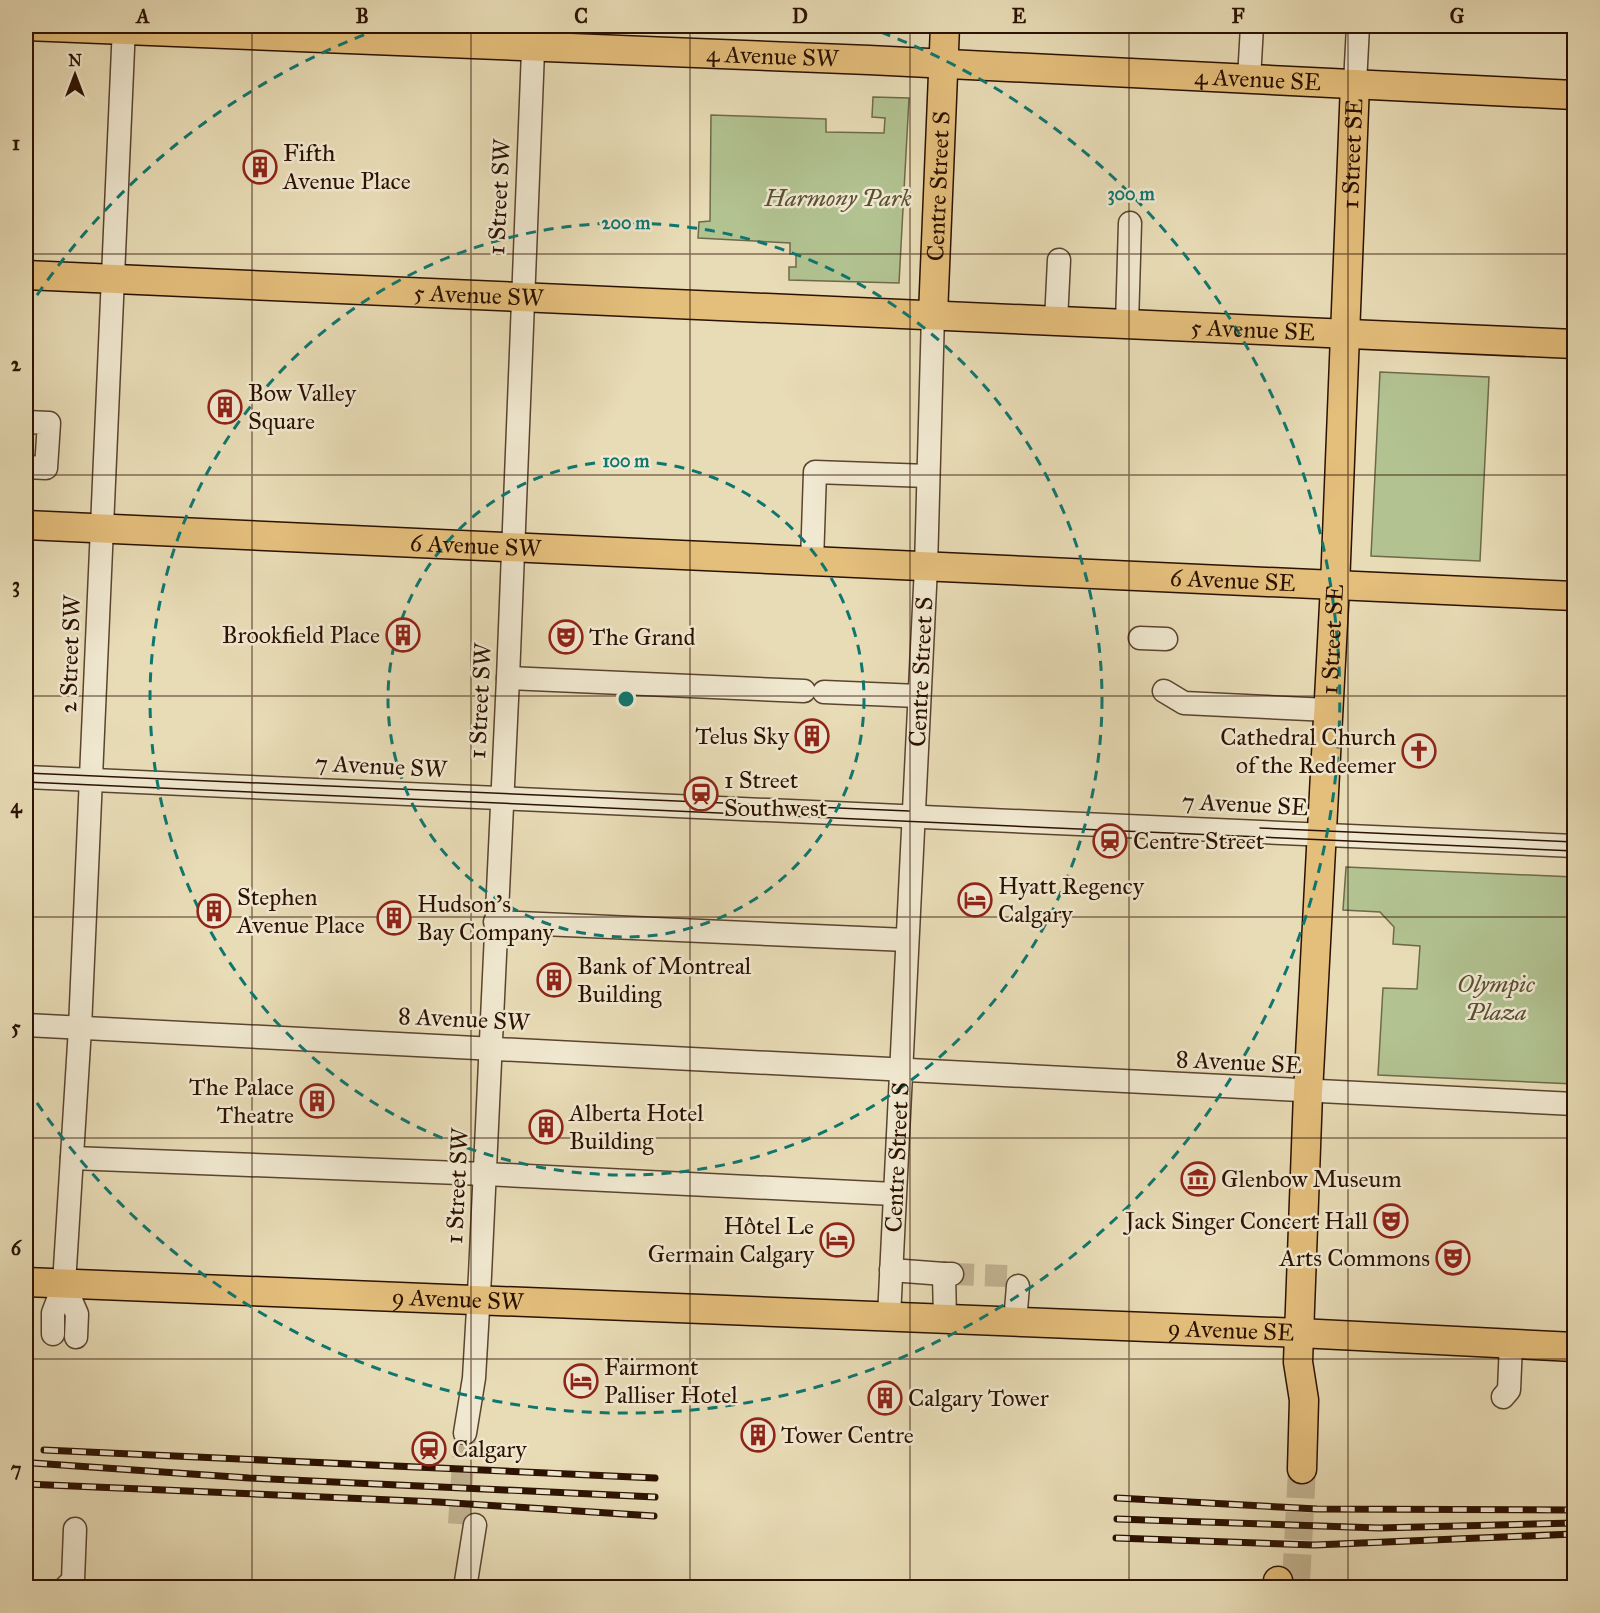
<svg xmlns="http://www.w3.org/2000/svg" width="1600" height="1613" viewBox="0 0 1600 1613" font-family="'IM FELL Great Primer',serif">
	<rect width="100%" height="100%" fill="#e8dcb6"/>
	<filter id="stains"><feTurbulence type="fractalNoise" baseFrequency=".00333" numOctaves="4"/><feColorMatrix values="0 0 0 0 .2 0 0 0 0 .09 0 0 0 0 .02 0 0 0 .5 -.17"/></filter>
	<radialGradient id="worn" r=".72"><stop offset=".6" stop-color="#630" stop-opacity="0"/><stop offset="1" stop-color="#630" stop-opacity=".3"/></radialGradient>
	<g fill="#b2c291" stroke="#6e6a49" stroke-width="1.5">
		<polygon points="873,97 909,98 899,283 789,280 789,267 796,267 796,254 790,254 790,243 698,238 699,222 710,221 711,115 826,119 826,132 884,133 885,118 872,117"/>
		<polygon points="1380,372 1489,377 1480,561 1371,556"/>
		<polygon points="1346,867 1574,877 1574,1084 1378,1075 1383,988 1417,989 1420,946 1393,944 1394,927 1380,912 1343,910"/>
	</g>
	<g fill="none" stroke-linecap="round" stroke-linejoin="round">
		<g stroke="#c2b392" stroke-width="22" stroke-dasharray="22 11" stroke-linecap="butt">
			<polyline points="952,1274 1008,1276 1018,1286"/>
			<polyline points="459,1524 465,1433"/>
		</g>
		<polyline stroke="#c2b392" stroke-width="28" stroke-dasharray="28 14" stroke-linecap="butt" points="1296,1582 1302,1469"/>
		<g stroke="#5a442e" stroke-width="25">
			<g id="minor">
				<polyline points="1249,79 1252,26"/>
				<polyline points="1355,84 1358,26"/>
				<polyline points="1056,321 1059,260"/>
				<polyline points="1127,324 1130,223"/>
				<polyline points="26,422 49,423 46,468 26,467"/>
				<polyline points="812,562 815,472 928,476"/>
				<polyline points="1140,638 1166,639"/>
				<polyline points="508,678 804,691"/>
				<polyline points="1164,691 1184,703 1329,710"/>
				<polyline points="824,692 918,696"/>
				<polyline points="26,777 1574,846"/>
				<polyline points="495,922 907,940"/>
				<polyline points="26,1025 1574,1104"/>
				<polyline points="72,1158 485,1174 894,1194"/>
				<polyline points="891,1270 944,1274"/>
				<polyline points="64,1284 77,1314 76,1337"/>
				<path id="s1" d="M889,1317L926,567L933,315"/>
				<polyline points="945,1319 944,1274 952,1274"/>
				<polyline points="1015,1322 1018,1286"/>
				<polyline points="53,1334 53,1313 64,1284 80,1028 124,26"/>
				<polyline points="1503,1397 1509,1390 1511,1344"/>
				<polyline points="465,1433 474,1378 480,1275 508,678 534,26"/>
				<polyline points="65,1588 73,1580 75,1529"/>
				<polyline points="465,1588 475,1525"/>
			</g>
		</g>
		<g stroke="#2b1101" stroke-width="31">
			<g id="major">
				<path id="s2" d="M26,26L869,60L1574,95"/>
				<path id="s3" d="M26,275L1574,344"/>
				<path id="s4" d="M933,315L945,26"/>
				<path id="s5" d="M26,525L1574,596"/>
				<path id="s6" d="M26,1282L1299,1333L1574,1347"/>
				<path id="s7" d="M1302,1469L1304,1400L1298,1362L1308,1093L1335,586L1355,84"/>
				<polyline points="1278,1588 1278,1581"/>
			</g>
		</g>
		<use href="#minor" stroke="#f0e8d0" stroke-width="22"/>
		<use href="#major" stroke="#e4be7b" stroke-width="28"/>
		<g stroke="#2b1101" stroke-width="1.5">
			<polyline points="26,773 909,811"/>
			<polyline points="26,782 1574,851"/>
			<polyline points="1260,828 1574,842"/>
		</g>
		<g stroke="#2b1101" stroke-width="7">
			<g id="rail">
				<polyline points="44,1450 655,1478"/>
				<polyline points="33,1463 249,1478 655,1497"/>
				<polyline points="26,1484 438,1502 654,1516"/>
				<polyline points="1117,1498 1317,1509 1574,1510"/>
				<polyline points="1117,1519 1379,1528 1574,1523"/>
				<polyline points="1116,1538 1315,1545 1574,1534"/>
			</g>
		</g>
		<use href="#rail" stroke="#f0e8d0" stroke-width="4.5" stroke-dasharray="14" stroke-linecap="butt"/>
	</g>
	<path fill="none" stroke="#2b1101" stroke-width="1.5" stroke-opacity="0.55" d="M252,26V1588M471,26V1588M690,26V1588M910,26V1588M1129,26V1588M1348,26V1588M26,254H1574M26,475H1574M26,696H1574M26,917H1574M26,1138H1574M26,1359H1574"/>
	<g fill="none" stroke="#0f766e" stroke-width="3" stroke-dasharray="10 8">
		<circle cx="626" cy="699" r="238"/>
		<circle cx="626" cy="699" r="476"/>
		<path d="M27 310A714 714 0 0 1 388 26M864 26A714 714 0 1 1 27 1088"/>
	</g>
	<defs>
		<g id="building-ring" transform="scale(1.725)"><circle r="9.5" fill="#f0e8d0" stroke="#8f2418" stroke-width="1.5"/><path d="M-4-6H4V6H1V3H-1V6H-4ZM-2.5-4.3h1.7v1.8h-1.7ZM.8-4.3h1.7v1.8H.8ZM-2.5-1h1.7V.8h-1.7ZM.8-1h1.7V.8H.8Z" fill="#8f2418"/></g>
		<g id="theatre-ring" transform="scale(1.725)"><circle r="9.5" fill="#f0e8d0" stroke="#8f2418" stroke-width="1.5"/><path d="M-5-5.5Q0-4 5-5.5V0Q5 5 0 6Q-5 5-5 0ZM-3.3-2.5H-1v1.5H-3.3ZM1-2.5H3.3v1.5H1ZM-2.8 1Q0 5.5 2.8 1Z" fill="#8f2418"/></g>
		<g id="church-ring" transform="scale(1.725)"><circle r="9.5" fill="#f0e8d0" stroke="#8f2418" stroke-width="1.5"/><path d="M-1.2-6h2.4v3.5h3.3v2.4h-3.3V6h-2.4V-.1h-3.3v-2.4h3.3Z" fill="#8f2418"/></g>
		<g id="station-ring" transform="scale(1.725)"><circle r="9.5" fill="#f0e8d0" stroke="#8f2418" stroke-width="1.5"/><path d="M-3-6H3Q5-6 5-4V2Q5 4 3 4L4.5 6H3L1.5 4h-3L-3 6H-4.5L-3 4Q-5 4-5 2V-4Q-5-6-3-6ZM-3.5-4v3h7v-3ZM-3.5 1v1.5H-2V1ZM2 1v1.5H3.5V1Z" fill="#8f2418"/></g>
		<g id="hotel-ring" transform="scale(1.725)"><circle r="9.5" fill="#f0e8d0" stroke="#8f2418" stroke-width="1.5"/><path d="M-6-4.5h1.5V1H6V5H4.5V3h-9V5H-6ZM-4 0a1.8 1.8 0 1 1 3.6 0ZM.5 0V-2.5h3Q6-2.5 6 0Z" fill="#8f2418"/></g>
		<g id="museum-ring" transform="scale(1.725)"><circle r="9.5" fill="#f0e8d0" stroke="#8f2418" stroke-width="1.5"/><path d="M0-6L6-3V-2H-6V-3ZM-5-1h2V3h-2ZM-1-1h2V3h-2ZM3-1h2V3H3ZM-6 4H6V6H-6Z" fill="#8f2418"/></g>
	</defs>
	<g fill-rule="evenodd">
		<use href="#building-ring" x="260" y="167"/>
		<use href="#building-ring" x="225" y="407"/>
		<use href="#building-ring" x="403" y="635"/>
		<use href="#theatre-ring" x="566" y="637"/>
		<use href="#building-ring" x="812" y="736"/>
		<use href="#church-ring" x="1419" y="751"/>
		<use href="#station-ring" x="701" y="794"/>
		<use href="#station-ring" x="1110" y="841"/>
		<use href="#hotel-ring" x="975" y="900"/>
		<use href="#building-ring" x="214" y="911"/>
		<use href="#building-ring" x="394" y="918"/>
		<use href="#building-ring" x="554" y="980"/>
		<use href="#building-ring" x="317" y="1101"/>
		<use href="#building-ring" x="546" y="1127"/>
		<use href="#museum-ring" x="1198" y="1179"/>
		<use href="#theatre-ring" x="1391" y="1221"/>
		<use href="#hotel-ring" x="837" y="1240"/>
		<use href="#theatre-ring" x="1453" y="1258"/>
		<use href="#hotel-ring" x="581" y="1381"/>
		<use href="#building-ring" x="885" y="1398"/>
		<use href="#building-ring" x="758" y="1435"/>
		<use href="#station-ring" x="429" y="1449"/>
	</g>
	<g text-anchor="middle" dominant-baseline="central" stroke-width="5" stroke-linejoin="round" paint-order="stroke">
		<g font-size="24" fill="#2b1101" stroke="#f0e8d0">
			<text stroke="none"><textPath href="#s2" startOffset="747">4 Avenue SW</textPath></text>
			<text stroke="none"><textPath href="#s2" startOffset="1233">4 Avenue SE</textPath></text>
			<text stroke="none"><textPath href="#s7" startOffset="1317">1 Street SE</textPath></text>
			<text stroke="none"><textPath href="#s4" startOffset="129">Centre Street S</textPath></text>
			<text transform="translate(499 197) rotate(-87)">1 Street SW</text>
			<text stroke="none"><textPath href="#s3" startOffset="453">5 Avenue SW</textPath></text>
			<text stroke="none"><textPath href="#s3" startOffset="1228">5 Avenue SE</textPath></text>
			<text stroke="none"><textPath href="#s5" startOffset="450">6 Avenue SW</textPath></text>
			<text stroke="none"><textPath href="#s5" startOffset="1208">6 Avenue SE</textPath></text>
			<text stroke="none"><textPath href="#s7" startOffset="831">1 Street SE</textPath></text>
			<text transform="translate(70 654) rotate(-88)">2 Street SW</text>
			<text stroke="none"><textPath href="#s1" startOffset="646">Centre Street S</textPath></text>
			<text transform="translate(480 701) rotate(-87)">1 Street SW</text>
			<text transform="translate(381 766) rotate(3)">7 Avenue SW</text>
			<text transform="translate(1245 804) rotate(3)">7 Avenue SE</text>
			<text transform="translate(464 1019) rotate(3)">8 Avenue SW</text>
			<text transform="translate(1239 1062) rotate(3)">8 Avenue SE</text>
			<text stroke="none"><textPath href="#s1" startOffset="160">Centre Street S</textPath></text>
			<text transform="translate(457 1186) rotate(-87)">1 Street SW</text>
			<text stroke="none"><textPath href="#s6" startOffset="432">9 Avenue SW</textPath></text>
			<text stroke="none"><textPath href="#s6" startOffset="1206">9 Avenue SE</textPath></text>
		</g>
		<g font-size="24" fill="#2b1101" stroke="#f0e8d0" text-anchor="start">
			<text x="283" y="153">Fifth<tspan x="283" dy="28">Avenue Place</tspan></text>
			<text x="248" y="393">Bow Valley<tspan x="248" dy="28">Square</tspan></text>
			<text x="380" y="635" text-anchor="end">Brookfield Place</text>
			<text x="589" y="637">The Grand</text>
			<text x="789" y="736" text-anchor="end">Telus Sky</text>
			<text x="1396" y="737" text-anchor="end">Cathedral Church<tspan x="1396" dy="28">of the Redeemer</tspan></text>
			<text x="724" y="780">1 Street<tspan x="724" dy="28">Southwest</tspan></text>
			<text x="1133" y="841">Centre Street</text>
			<text x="998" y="886">Hyatt Regency<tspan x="998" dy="28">Calgary</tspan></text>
			<text x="237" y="897">Stephen<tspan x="237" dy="28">Avenue Place</tspan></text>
			<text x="417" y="904">Hudson's<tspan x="417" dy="28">Bay Company</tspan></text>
			<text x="577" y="966">Bank of Montreal<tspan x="577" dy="28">Building</tspan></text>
			<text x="294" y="1087" text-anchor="end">The Palace<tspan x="294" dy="28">Theatre</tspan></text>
			<text x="569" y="1113">Alberta Hotel<tspan x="569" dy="28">Building</tspan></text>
			<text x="1221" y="1179">Glenbow Museum</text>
			<text x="1368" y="1221" text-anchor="end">Jack Singer Concert Hall</text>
			<text x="814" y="1226" text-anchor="end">Hôtel Le<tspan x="814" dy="28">Germain Calgary</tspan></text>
			<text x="1430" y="1258" text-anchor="end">Arts Commons</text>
			<text x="604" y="1367">Fairmont<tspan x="604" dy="28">Palliser Hotel</tspan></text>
			<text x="908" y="1398">Calgary Tower</text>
			<text x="781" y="1435">Tower Centre</text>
			<text x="452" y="1449">Calgary</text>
		</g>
		<g font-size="24" font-style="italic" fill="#5a4f33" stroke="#f0e8d0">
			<text x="838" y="198">Harmony Park</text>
			<text x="1496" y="984">Olympic<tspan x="1496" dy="28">Plaza</tspan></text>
		</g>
	</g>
	<circle cx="626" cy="699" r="9" fill="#0f766e" stroke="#f0e8d0" stroke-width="3"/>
	<g font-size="18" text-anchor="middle" font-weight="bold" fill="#0f766e" stroke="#f0e8d0" stroke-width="5" stroke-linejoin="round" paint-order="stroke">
		<text x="1131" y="200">300 m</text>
		<text x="626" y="229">200 m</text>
		<text x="626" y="467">100 m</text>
	</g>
	<rect width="1600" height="1613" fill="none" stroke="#e8dcb6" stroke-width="66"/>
	<g transform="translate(75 75)" stroke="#f0e8d0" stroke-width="4.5" paint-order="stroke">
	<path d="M0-4.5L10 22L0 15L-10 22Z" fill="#2b1101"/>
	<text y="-9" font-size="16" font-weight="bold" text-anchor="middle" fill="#2b1101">N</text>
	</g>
	<rect x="33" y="33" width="1534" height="1547" fill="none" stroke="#2b1101" stroke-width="2"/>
	<g font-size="20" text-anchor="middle" font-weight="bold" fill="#2b1101">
		<text x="143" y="23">A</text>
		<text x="362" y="23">B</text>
		<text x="581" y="23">C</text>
		<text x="800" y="23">D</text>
		<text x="1019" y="23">E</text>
		<text x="1238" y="23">F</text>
		<text x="1457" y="23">G</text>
		<text x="16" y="150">1</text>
		<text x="16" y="371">2</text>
		<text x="16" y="592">3</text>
		<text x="16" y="813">4</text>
		<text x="16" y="1034">5</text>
		<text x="16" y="1255">6</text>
		<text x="16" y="1476">7</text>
	</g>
	<rect width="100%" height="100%" filter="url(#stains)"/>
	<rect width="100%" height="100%" fill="url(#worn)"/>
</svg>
